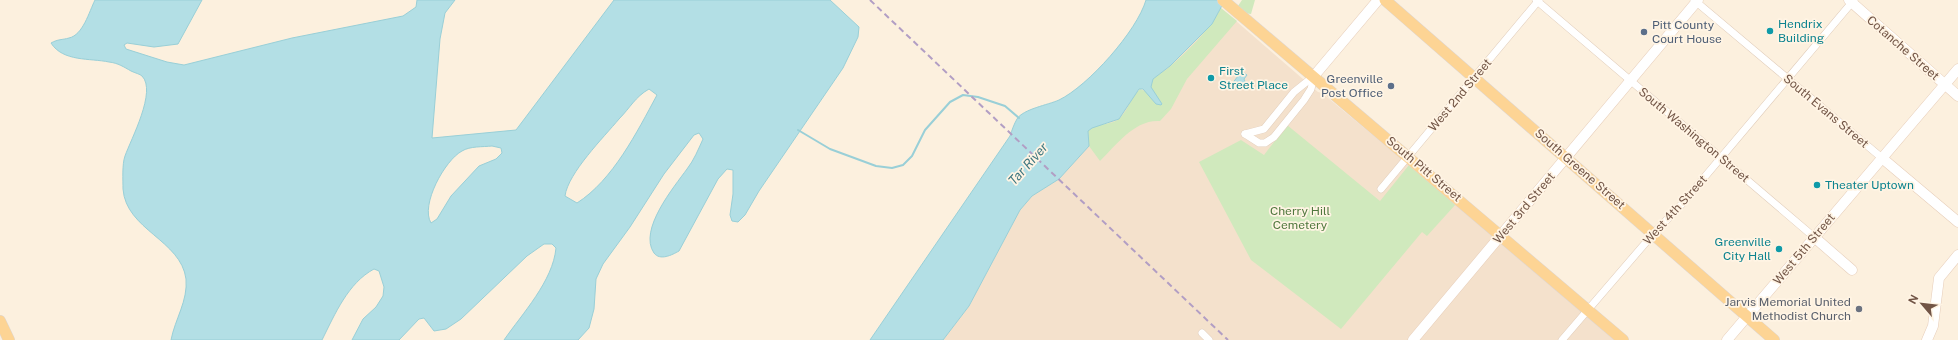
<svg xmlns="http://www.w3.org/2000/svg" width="1958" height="340" viewBox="0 0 1958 340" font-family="'Public Sans',sans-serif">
	<rect width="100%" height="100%" fill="#fcf0de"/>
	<polygon fill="#f4e1cc" points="1221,8 1318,92 1322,93 1456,204 1616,340 943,340 969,306 1020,210 1032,196 1059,179 1089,146 1089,142 1212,24"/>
	<g fill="#d0e9bd">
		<polygon points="1242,0 1255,0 1251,14 1244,13 1238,6"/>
		<path d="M1221,8L1237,21L1187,79L1171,109L1160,121C1135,119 1116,145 1100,161L1089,146L1088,131C1097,122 1111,126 1120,118C1128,110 1131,97 1140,89L1147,92L1156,104C1154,99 1149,88 1151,83C1152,77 1163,72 1167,69C1188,51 1208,32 1221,8Z"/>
		<polygon points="1287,125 1380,201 1409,165 1456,204 1427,236 1422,232 1341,329 1251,260 1199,162 1241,140 1264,155"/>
	</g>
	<g fill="#b3dfe5" stroke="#99cfd7" fill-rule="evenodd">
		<path d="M95,0H202L178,44L154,47L127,43L124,45L126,49L167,62L184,65L292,38L403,16L416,7L417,0H455L445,13L440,39L432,138L516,130L614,0H830L859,27L858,37L843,68L759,191L745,215L738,222L732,221L730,215L733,194V170L727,169L718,179L679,251C672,255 660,261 654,253C638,230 674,187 687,169C694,160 698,150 703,139L699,133L694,135L664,174L630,227L603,264L596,279L594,309L589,328L578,340H504C522,314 553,281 556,248L552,244H544L527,256L461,319L446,329L434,331L424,318L419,319L399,340H352L363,319L376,307L383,296L384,287L379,271L374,269C348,283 335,314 322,340H171C175,319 188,301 186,279C181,240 126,230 123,189C123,180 122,164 125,156C131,139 157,91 142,76C140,74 135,73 131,71C124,67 118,63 109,62C90,58 63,62 51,43C58,39 62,40 69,38C83,35 89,12 95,0ZM649,89L657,95C637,132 613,180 577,203L565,196C568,173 604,137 619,119C630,108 635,97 649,89ZM492,146L501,148L502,153L496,159L479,166L451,196L437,219L431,223C420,205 445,160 462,151C470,146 483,147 492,146Z"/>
		<path d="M1146,0H1225L1212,24L1170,66L1153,79L1151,87L1162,104L1161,105L1156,104L1143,89H1139L1119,119L1092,128L1088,131L1089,146L1059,179L1032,196L1020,210L969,306L943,340H870L1010,136C1012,130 1014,124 1017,119C1023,109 1048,105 1059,100C1088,86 1137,31 1146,0Z"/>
		<polygon points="1242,71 1247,75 1244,79 1246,84 1243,86 1239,85 1236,89 1231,85"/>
	</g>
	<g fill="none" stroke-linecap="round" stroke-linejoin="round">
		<polyline stroke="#99cfd7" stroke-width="2" points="798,130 830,149 876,166 892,168 903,165 912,156 925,130 950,102 963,95 978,97 1005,106 1019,118"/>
		<g stroke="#e0ccba" stroke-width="8">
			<g id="street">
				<polyline points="1536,0 1814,237"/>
				<polyline points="1694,0 1882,158"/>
				<polyline points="1245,134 1259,143 1265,143 1274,137 1304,100 1311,89 1314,76"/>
				<polyline points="1245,134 1264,129 1294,92 1314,76"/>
				<polyline points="1381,189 1539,0"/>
				<polyline points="1202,333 1209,340"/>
				<polyline points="1562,340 1654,233 1681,205 1854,0"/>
			</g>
		</g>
		<g stroke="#e7ceba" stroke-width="11">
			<g id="secondary">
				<polyline points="1849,0 1958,96"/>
				<polyline points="1314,76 1378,0"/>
				<polyline points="1882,158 1958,222"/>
				<polyline points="1814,237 1852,270"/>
				<polyline points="1413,340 1698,0"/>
				<polyline points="1727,340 1958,69"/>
				<polyline points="1927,340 1933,326 1939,278 1958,255"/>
			</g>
		</g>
		<g stroke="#ddd6d3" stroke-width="12">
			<g id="primary">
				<polyline points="1223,0 1623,340"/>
				<polyline points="1385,0 1774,340"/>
				<polyline points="0,321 9,340"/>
			</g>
		</g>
		<use href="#street" stroke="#fff" stroke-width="7"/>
		<use href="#secondary" stroke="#fff" stroke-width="10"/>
		<use href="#primary" stroke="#fdd494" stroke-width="11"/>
		<polyline stroke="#b29ec4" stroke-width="2" stroke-dasharray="6 4" stroke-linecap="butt" points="870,0 1228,340"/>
	</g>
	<g fill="#0f9aa8" stroke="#fff4e4" stroke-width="1.5">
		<circle cx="1770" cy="31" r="4"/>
		<circle cx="1211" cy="78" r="4"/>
		<circle cx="1817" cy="185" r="4"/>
		<circle cx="1779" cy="249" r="4"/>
	</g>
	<g fill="#5c6f8a" stroke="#fff4e4" stroke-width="1.5">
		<circle cx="1644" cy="32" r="4"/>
		<circle cx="1391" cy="86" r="4"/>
	</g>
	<circle fill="#6b7280" stroke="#fff4e4" stroke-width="1.5" cx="1859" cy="309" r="4"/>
	<g text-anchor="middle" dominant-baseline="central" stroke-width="3.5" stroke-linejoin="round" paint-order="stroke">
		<g font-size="12" fill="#0d838f" stroke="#fff4e4" text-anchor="start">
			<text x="1778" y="24">Hendrix<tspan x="1778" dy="14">Building</tspan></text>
			<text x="1219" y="71">First<tspan x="1219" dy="14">Street Place</tspan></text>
			<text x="1825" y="185">Theater Uptown</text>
			<text x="1771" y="242" text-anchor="end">Greenville<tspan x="1771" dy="14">City Hall</tspan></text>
		</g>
		<g font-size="12" fill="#4e5e75" stroke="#fff4e4" text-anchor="start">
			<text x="1652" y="25">Pitt County<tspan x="1652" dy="14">Court House</tspan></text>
			<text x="1383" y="79" text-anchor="end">Greenville<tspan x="1383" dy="14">Post Office</tspan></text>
		</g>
		<g font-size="12" fill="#725546" stroke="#fff4e4">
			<text transform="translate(1903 48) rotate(41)">Cotanche Street</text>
			<text transform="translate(1460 95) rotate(-50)">West 2nd Street</text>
			<text transform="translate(1826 111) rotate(40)">South Evans Street</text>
			<text transform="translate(1694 135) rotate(40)">South Washington Street</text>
			<text transform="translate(1424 169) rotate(40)">South Pitt Street</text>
			<text transform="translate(1580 169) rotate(41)">South Greene Street</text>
			<text transform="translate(1524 208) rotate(-50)">West 3rd Street</text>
			<text transform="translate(1675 210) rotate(-48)">West 4th Street</text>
			<text transform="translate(1804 249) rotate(-50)">West 5th Street</text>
		</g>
		<g font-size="12" fill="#50783e" stroke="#fff4e4">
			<text x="1300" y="211">Cherry Hill<tspan x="1300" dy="14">Cemetery</tspan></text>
		</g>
		<g font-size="12" fill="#5b616d" stroke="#fff4e4" text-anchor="end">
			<text x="1851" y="302">Jarvis Memorial United<tspan x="1851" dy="14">Methodist Church</tspan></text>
		</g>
		<g font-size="13" font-style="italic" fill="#3d767f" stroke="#fff4e4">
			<text transform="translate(1028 164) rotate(-48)">Tar River</text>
		</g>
	</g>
	<g transform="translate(1922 304) rotate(298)" stroke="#fff4e4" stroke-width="3" paint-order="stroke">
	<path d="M0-3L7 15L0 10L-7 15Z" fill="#725546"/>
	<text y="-6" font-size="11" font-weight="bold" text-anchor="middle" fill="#725546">N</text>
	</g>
</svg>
